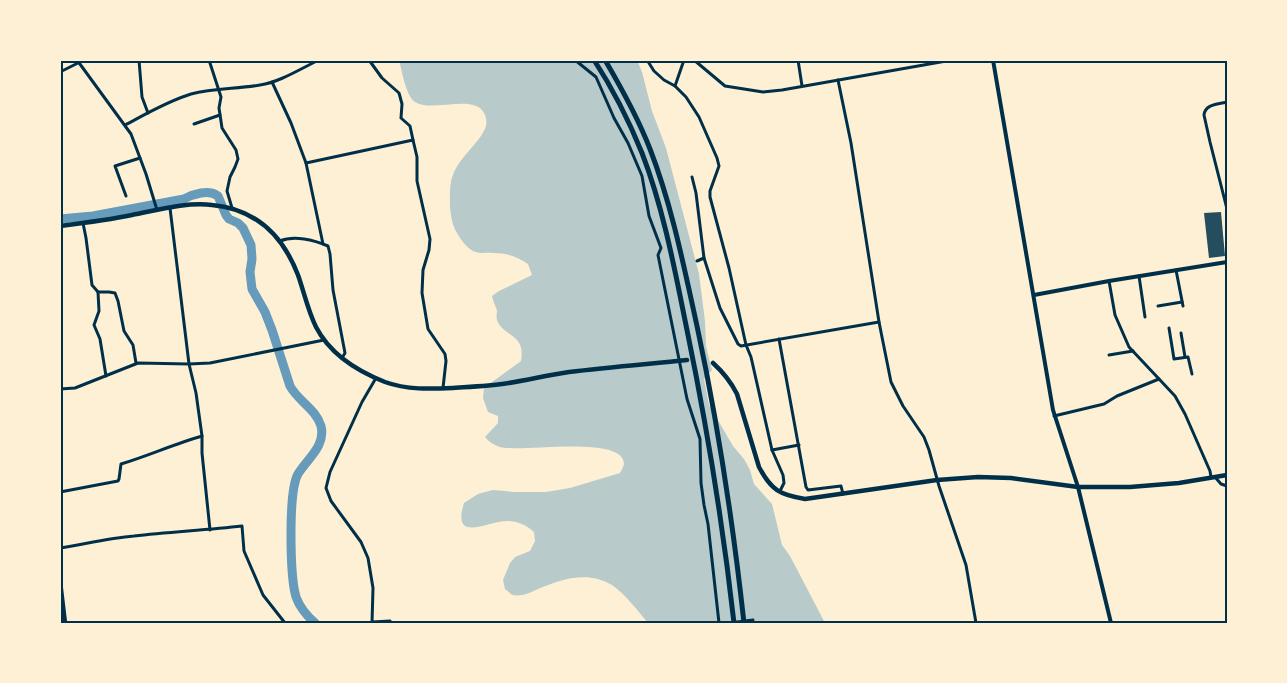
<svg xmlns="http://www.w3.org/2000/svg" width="1287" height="683" viewBox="0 0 1287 683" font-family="Lato,sans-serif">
	<rect width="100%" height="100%" fill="#fdf0d5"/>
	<path fill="#b9caca" d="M399,60H637L642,72L652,111L666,148L699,274L705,321L706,346L712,370L704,379L709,405L733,446L744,459L750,470L754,484L772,504L782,545L790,556L825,623H648C638,611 625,594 612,585C589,571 564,578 540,588C532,592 522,597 513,595C510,594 508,591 505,589L503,580L510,563L515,557L530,551L535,541L534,532C526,525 518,521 508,521C489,520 451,545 464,503L478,494L493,490L514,492H546L570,488L620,473C621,472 624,465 624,464C624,434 519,453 500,447C494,445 489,442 485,437L498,423V416L488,412L483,398L484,388L521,361C526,333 503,337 497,320C496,317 497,314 497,310C495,305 493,301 492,296L499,291L532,275L528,264C518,257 507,253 494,253C489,252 481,254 476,252C468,250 461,240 457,233C452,225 451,216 450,207C450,197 449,184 453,175C459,157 481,142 486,126C487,122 486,116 484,113C474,93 432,113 415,102C406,96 402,71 399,60Z"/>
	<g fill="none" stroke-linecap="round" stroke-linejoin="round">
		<path stroke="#669bbc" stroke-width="9" d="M60,219L93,216L184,199C193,194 209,189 218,196L226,215L229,219L238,223L243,228L251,245L252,259L250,272L252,289L265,312L272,330L290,386C298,401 316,409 321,426C326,446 307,459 298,474C288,492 290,576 296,597C300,608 307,616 315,623"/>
	</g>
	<polygon fill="#264d5e" points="1221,212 1225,256 1209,258 1204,213"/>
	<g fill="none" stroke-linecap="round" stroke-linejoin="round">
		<g stroke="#003049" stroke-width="3">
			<polyline points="77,60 131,134 146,174 157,210"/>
			<polyline points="139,60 142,97 148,113"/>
			<polyline points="209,60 221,97 219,108 222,128 236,150 238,159 235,167 230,177 227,191 232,208"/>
			<polyline points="369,60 382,78 399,93 402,104 401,118 410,126 413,140"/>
			<polyline points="575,60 596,77 614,118 628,143 642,176 649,216 661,248 658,255 687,399 700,439 701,483 704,505 708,524 719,623"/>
			<polyline points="647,60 654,71 664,80 675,86 686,97 699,117 717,158 719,166 710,191 710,197 729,268 746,345 751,357 772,450 783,475 784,483 780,491"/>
			<polyline points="694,60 725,86 763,92 782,90 952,60"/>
			<polyline points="798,60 802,86"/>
			<polyline points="60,72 84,60"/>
			<polyline points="838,80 851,143 879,322 891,382 903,406 924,437 929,450 939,486 966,565 976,623"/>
			<polyline points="272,82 291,123 306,163 323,244"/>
			<polyline points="675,86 684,60"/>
			<path d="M1227,102C1218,104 1205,104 1204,115L1210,142L1227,209"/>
			<polyline points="194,124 220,115"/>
			<path d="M125,125C146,114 168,101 191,94C214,88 237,89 260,85C280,82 300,69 319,60"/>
			<polyline points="306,163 413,140 417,157 417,181 430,239 429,250 423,270 422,293 428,329 445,354 446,361 443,388"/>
			<polyline points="692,177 696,193 704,258 720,308 738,344 741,346 879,322"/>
			<polyline points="126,196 115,166 140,158"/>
			<polyline points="170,208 189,364 196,393 202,436 202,453 210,530"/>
			<polyline points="83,223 86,238 92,285 98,292 109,292 115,293 118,301 124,331 133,345 136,363"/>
			<path d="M280,241C294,235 314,240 328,246L330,254L333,290L345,353L342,358"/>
			<polyline points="697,261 704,258"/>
			<polyline points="1176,270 1183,306"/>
			<polyline points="1139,276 1145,317"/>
			<polyline points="1109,281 1115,315 1129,347 1175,396 1185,414 1210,471 1211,477"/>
			<polyline points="98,292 99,311 94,325 100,339 106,376"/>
			<polyline points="1158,306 1182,302"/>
			<polyline points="1169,328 1174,359 1188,357 1192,374"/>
			<polyline points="1181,333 1185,357"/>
			<polyline points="779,339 806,487 808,490 841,486 843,494"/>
			<polyline points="1109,355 1133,351"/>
			<polyline points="60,389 75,388 138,363 189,364 210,363 324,340"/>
			<polyline points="1054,416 1104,404 1117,396 1159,379"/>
			<polyline points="772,450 799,445"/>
			<polyline points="1215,477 1221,484 1227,486"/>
			<path d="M60,492L118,481L119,479L121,464C148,456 174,444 202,436"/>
			<path d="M60,548C85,544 109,538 134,536C170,532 206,530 242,526L244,551L263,595L285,623"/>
			<polyline points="372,622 390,621 391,623"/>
			<polyline points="372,623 373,588 368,558 361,542 331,501 326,488 330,472 362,402 376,378"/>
			<polyline points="729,623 753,620"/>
		</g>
		<g stroke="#003049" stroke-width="4">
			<polyline points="993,60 1053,410 1078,487 1111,623"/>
			<polyline points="1034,295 1109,281 1227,262"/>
		</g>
		<g stroke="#003049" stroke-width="4.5">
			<path d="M60,226C84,223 108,220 132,215C158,210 186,202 212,205C256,209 283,236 298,275C304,292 308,311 316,327C330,354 357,371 385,382C407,390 430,389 453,388C469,387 486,386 502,384C525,381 547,375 569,372C608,367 648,364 687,360"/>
			<path d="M713,363C724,373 731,382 737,394L759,467C771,490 780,495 805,499L937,480L978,477L1011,478L1078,487H1130L1179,483L1227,475"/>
			<polyline points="60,581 65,623"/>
		</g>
		<g stroke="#003049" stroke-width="5">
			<path d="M594,60C613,89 629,121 642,153C664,210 675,271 687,330C707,427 723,525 734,623"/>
			<path d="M605,60C622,89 638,118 650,149C672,206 684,267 697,326C718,424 733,523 744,623"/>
		</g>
	</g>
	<rect width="1287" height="683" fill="none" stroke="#fdf0d5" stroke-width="123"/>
	<rect x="62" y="62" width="1164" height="560" fill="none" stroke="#003049" stroke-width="2"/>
</svg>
